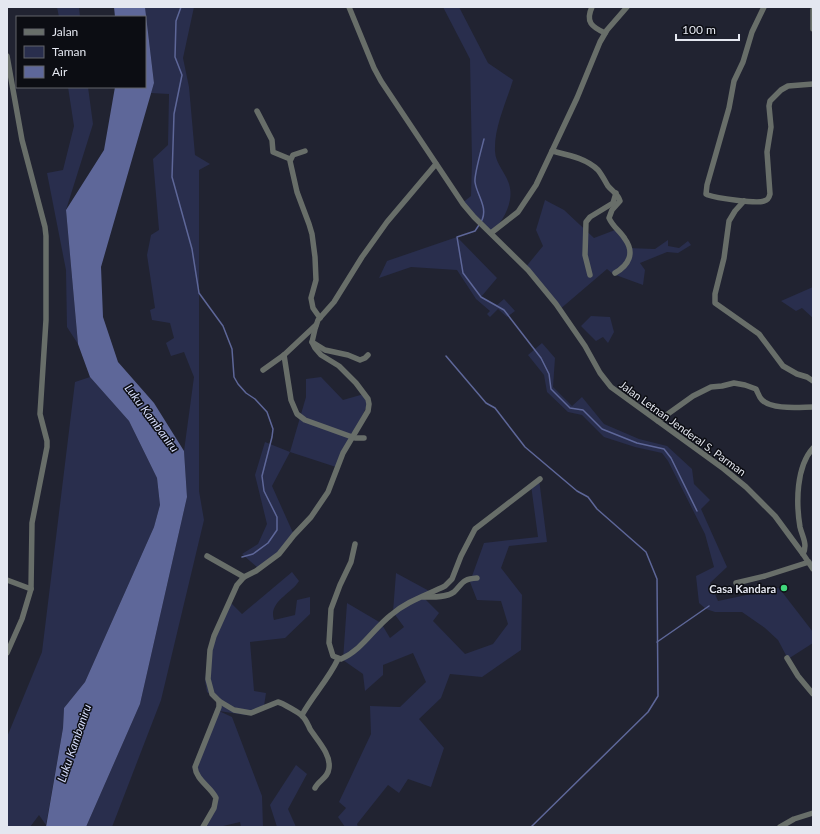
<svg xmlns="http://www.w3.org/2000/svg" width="820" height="834" viewBox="0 0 820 834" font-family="Lato,sans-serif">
	<rect width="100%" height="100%" fill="#212331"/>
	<g fill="#292e4d">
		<polygon points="57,7 79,7 80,17 59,17"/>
		<polygon points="145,7 194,7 183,58 189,87 195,155 210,164 199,170 199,491 204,520 161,700 112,827 86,827 140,704 187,497 184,451 194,377 184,352 171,356 166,343 174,338 170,323 152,320 150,310 155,308 147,255 151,235 159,230 153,159 168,145 169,94 151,93 154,83"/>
		<path d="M443,7H459L488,63L513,80C506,103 494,127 495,151C495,164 508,175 510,188C513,204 502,224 490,233L461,204L471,196L472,161L470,59Z"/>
		<polygon points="68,87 88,87 93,124 66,210 78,344 67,327 66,270 47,173 63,170 74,126"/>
		<polygon points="545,200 564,210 594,238 615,230 624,240 627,248 655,249 668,240 668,246 679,248 688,241 691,245 678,253 667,252 640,263 645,270 643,285 613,274 607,269 559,310 525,268 543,246 536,230"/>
		<polygon points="457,237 497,278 481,297 497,305 504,299 515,311 507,317 498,309 490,317 487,314 490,311 476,299 457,270 411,267 379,278 387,261"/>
		<polygon points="813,287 813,318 802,308 796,311 781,301"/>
		<polygon points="591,316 610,317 614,332 608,343 603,337 596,341 581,326"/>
		<polygon points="542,343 555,358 553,387 572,406 582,397 604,424 639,439 667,446 692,469 694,484 710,500 701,509 727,567 710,583 718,601 779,588 813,632 813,643 788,659 778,640 765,628 742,612 715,612 706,609 699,603 696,576 714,567 705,534 668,461 662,453 635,447 604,437 582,415 568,412 547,392 544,375 528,355"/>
		<polygon points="90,377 129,421 157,478 160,505 154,527 85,682 64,708 63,728 46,825 39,815 30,827 7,827 7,737 42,652 75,382"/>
		<polygon points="321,377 343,400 364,394 368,404 336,467 290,452 272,486 294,535 278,553 258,568 242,554 258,544 267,524 255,475 265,442 290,452 306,397 306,379"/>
		<polygon points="539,479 547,542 509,546 501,568 522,595 521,650 482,677 450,674 441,698 419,719 444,748 431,787 408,779 399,793 388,785 357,824 358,827 345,827 338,817 346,808 339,802 371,734 370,706 400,707 426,682 413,653 383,665 383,675 365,691 363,674 343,660 347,603 381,623 390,638 404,627 393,612 396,573 431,592 422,596 439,613 433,621 465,654 493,644 508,624 501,601 477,600 470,582 471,579 484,543 538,537 531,485"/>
		<path d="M292,572L299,581C291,594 268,602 274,620L295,615L297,600L310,597V614L285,638L250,642L254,691L266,693L264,706L245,715L219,711L232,717L262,796L263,827H241L240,822L219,827H202L215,800L194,765L203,746L215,710L218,704V701L207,692L205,681L209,647L229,601L242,614Z"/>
		<polygon points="296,765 307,774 288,809 296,827 277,827 270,805"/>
	</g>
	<polygon fill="#5e6799" points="114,7 145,7 154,83 101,267 103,317 118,362 154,403 184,451 187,497 140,704 86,827 46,827 63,728 64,708 85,682 154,527 160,505 157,478 129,421 90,377 78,344 66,210 104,150 115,87 145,87 145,17 115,17"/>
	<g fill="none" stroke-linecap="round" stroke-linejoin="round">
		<g stroke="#5e6799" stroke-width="1.5">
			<polyline points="181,7 176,21 175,57 182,75 174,114 172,177 192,249 199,293 223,326 232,349 234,377 238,384 246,393 255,399 267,412 273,429 272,437 262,476 264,491 277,517 277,530 268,543 253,554 242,557"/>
			<path d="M481,222C489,208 477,196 475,182C474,175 482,147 484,139"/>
			<polyline points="479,225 475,231 457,237 463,273 481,297 504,310 541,358 549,374 551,389 570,408 583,410 602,429 637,443 664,449 671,458 697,511"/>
			<polyline points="446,356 486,403 495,408 525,447 577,491 588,497 597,509 646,552 657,579 658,696 648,712 531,827"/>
			<polyline points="657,642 709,606"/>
		</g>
		<g stroke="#686e69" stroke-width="5.5">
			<polyline points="349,7 374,68 381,81 463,204 474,217 528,270 556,304 585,346 600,373 611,387 724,469 746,487 775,516 803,554 813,569"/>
			<path d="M592,7C585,22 592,27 605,33"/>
			<path d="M764,7L752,32L743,62L734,81L729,108L707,185L706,194L708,195C716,198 757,204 764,201C768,200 769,198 770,194L767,152L771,127L769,106L770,101L781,90L788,86L813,84"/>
			<polyline points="813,10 813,29"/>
			<polyline points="7,56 22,140 45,227 46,236 46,320 40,414 47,441 47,447 32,523 31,589 22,619 7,653"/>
			<polyline points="257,111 272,140 273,152 290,159"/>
			<polyline points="305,151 293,155 290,161 297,192 309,224 312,234 315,257 316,280 311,298 313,308 320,318"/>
			<path d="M552,151C568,155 586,158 598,170C602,175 605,181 608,186C612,191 618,194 620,201L612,210L609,218C613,227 620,231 625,239C635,253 629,265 615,273"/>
			<polyline points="744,201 735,211 729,221 724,258 715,294 715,303 759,334 783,366 797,374 807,377 813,381"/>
			<polyline points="491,233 518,212 536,185 577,98 600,42 607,30 627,7"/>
			<polyline points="590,275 585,255 586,222 590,217 613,203 616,193"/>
			<polyline points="312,342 325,350 348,355 360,360 365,358 368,355"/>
			<polyline points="284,355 291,400 297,414 305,420 355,438 364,438"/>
			<polyline points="263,370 284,355 316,325"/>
			<path d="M658,421L693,396L711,387L722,386L734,383L745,385L756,389C758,393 759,397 762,400C772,410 800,407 813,407"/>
			<path d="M355,544L351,562L340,585L331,609L329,643L333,656L341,659C362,650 373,629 391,615C407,601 427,595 445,586L452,579L461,556L475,529L540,479"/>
			<path d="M803,554C808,544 802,536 800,527C796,503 796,467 813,448"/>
			<polyline points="207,556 244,577"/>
			<polyline points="7,580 31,589"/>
			<polyline points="736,583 765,576 809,562"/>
			<path d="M423,597C432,597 446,598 454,592C463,583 462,579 477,578"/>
			<polyline points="787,658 798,676 813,694"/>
			<path d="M219,701L234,710L251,713L278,702C282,703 300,713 302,716C306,719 308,725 310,729C317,740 331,754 329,768C328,778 319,780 315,788"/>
			<path d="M302,715C313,695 328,680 338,659"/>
			<path d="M203,827L214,808L216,798C211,787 196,780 195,767L219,707V701L212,694L208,679L210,650L214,636L237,585L244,577L256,571L279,554L294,535L311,517L328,492L343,453L368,411L369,404L368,399L356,383L339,366L321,355L315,348L312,342L315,329L318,320L334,302L362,257L387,222L436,164"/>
			<polyline points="780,827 794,819 813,813"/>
		</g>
	</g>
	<circle fill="#41d77c" stroke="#0c0d13" stroke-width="1.5" cx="784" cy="588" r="4"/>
	<g text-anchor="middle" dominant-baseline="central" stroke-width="3" stroke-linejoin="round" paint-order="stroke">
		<g font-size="11" fill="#e4e7f0" stroke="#0c0d13">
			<text transform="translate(683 428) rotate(36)">Jalan Letnan Jenderal S. Parman</text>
		</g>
		<g font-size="11" font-weight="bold" fill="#e4e7f0" stroke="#0c0d13" text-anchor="end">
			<text x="776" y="588">Casa Kandara</text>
		</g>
		<g font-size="12" font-style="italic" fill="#d3daf9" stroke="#0c0d13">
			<text transform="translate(152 418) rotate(53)">Luku Kambaniru</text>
			<text transform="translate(74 743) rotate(-71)">Luku Kambaniru</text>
		</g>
	</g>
	<rect width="820" height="834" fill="none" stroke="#e4e7f0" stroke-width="16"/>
	<rect x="16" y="16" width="130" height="72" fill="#0c0d13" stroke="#62646b"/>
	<rect x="24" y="29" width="20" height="6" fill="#686e69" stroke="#62646b"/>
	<text x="52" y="36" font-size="12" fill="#e4e7f0">Jalan</text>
	<rect x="24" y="46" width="20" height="12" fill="#292e4d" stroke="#62646b"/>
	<text x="52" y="56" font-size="12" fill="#e4e7f0">Taman</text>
	<rect x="24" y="66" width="20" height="12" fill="#5e6799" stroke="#62646b"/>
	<text x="52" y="76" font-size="12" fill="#e4e7f0">Air</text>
	<path d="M676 34v6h63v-6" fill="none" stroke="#e4e7f0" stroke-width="2"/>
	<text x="682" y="34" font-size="12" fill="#e4e7f0" stroke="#0c0d13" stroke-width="3" paint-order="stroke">100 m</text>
</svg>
